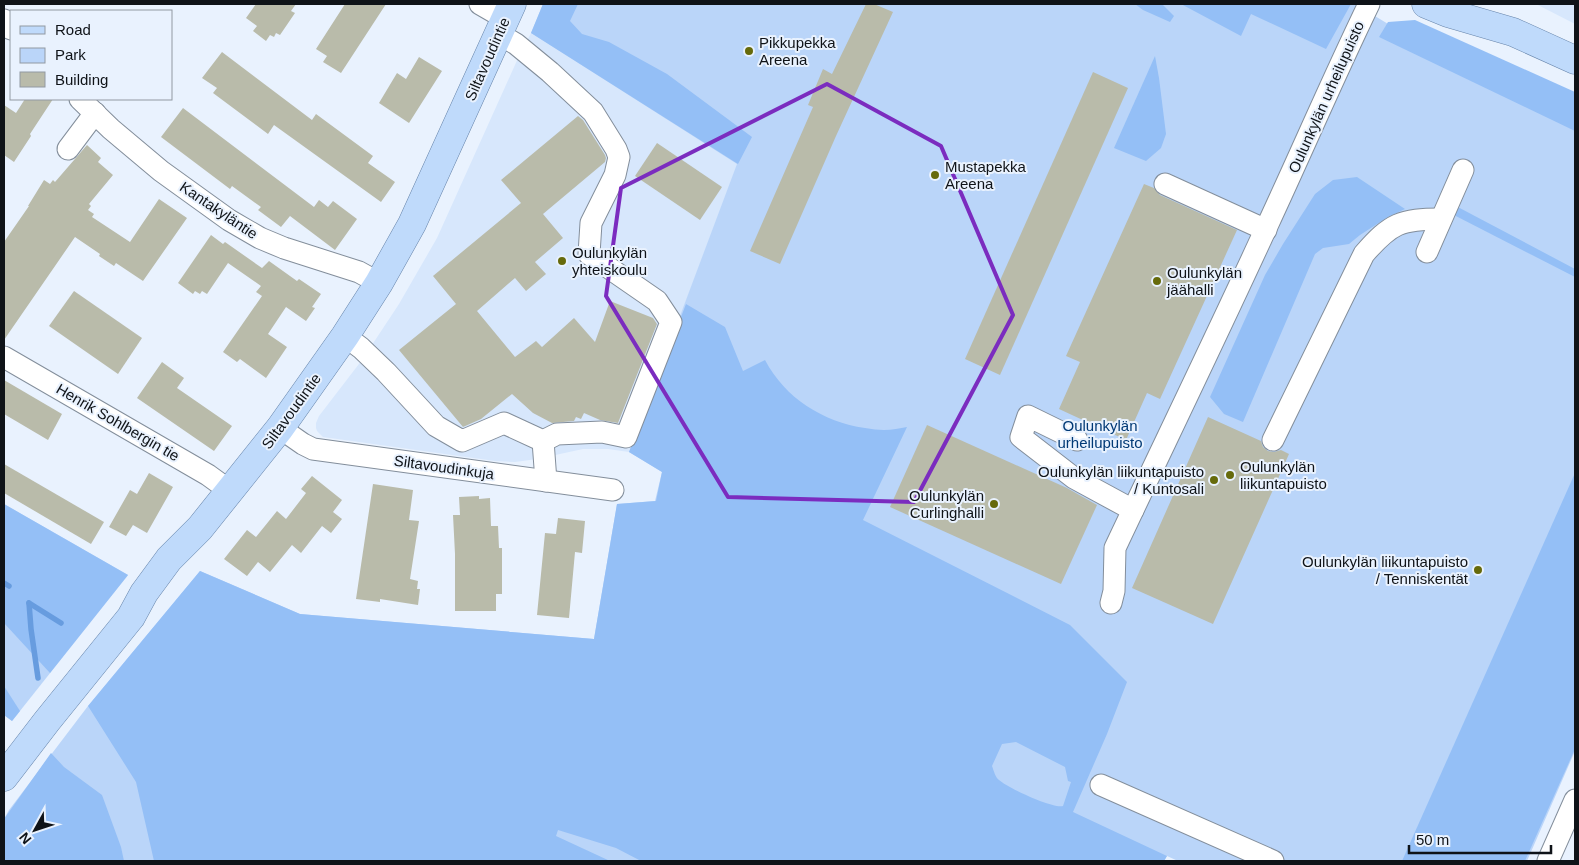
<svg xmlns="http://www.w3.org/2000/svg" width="1579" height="865" viewBox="0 0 1579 865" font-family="Helvetica,sans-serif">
	<rect width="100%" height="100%" fill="#e9f2fe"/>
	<g fill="#d7e7fc">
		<polygon points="1536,4 1575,4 1575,24"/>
		<polygon points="531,33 738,164 629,452 608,449 583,449 537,459 515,462 495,461 323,437 317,431 316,428 316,423 319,416 362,360 399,304 437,238 519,56"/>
	</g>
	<g fill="#bad5f9">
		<polygon points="543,4 1355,4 1408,36 1575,101 1575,751 1527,861 1178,861 1167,856 1164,861 4,861 4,819 9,810 88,706 200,571 300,614 594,639 617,504 655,501 662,472 629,452 737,164 531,33"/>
		<polygon points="4,504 128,575 12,721 4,715"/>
	</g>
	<g fill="#94bff6" fill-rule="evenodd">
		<polygon points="543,4 578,4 570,21 582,34 609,42 667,74 752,137 738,164 531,33"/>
		<polygon points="1135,4 1162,4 1174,16 1170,22 1143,10"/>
		<polygon points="1181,4 1351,4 1326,49 1251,14 1241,36"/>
		<polygon points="1415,20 1575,92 1575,131 1379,37 1388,22"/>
		<polygon points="1155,56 1159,78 1166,134 1161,148 1146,161 1114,148"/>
		<polygon points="1357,177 1405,209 1388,217 1360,235 1349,244 1323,248 1315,254 1243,422 1224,414 1210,397 1265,275 1283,244 1315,194 1333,180"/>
		<polygon points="1454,205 1575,269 1575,277 1450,213"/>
		<path d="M686,304L725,327L743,371L765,360C785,398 823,422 865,428C872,429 878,430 884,430C892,430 900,428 907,427L863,520L1070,625L1127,682L1107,734L1073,812L1167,856L1164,861H641L616,848L558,830L556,836L610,861H154L136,782L88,706L200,571L300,614L594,639L617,504L656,501L662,472L629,452ZM1016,742L1065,767L1068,781L1071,782L1063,806C1053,809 1008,788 999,780C995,777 994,771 992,766L1002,744Z"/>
		<polygon points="1575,473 1575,749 1525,861 1402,861"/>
		<polygon points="4,504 128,575 50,673 4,623"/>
		<polygon points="4,686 20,711 12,721 4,715"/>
		<polygon points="51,753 64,767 102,795 121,847 124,861 4,861 4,819"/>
	</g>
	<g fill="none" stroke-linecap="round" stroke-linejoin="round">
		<g stroke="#679cdf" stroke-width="5.5">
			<polyline points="4,583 9,586"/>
			<polyline points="29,603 31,629 38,678"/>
			<polyline points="29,603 61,623"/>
		</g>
	</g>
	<g fill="#b9bbaa">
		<polygon points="256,4 296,4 291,11 295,13 280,35 276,33 274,37 270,35 266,41 253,31 257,26 246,18"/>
		<polygon points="345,4 386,4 341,73 323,62 327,56 316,49"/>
		<polygon points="866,4 874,4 893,12 836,136 780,264 750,251 813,107 808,105 823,69 832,74"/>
		<polygon points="222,52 312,120 316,114 373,156 368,163 395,182 381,202 274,125 268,134 213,93 217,88 202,78"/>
		<polygon points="419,57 442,71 409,123 379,103 397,73 406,79"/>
		<polygon points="1093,72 1128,88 1000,375 965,359"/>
		<polygon points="25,99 53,99 30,134 31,136 14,162 4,155 4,105 16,113"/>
		<polygon points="183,108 314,207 319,200 328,207 333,201 357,219 335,250 290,216 281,227 258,210 261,207 232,186 230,189 161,137"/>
		<polygon points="578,116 583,120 605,155 606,158 605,162 543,214 563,238 535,262 546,274 526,291 515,278 477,311 515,357 536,341 542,347 574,318 595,342 610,301 653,318 657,324 618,423 600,420 584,413 581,419 576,417 574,421 552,423 533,413 512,394 481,419 463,427 399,350 456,304 433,276 521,203 501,180"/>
		<polygon points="657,143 722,187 700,220 635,176"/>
		<polygon points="87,145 101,158 98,162 113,175 89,204 91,206 88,210 94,214 92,217 130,242 159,199 187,218 143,281 116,263 114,266 99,256 100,254 75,237 4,340 4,242 29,206 28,206 44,180 50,184 53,180 55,182"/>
		<polygon points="1144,184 1154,188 1160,195 1237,230 1160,399 1147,393 1126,440 1059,409 1080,362 1066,356"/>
		<polygon points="211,235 223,244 225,242 262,268 269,261 297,281 299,279 321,294 312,307 315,308 306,321 286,307 268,334 287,347 266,378 240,359 237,362 223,352 262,296 256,292 261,286 228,263 207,294 202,291 200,294 195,291 193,294 178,283"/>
		<polygon points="74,291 142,338 118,374 49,326"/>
		<polygon points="162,362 184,378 177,388 232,426 214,451 137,398"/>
		<polygon points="4,380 62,414 48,440 4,414"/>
		<polygon points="1208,417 1261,441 1263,447 1268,451 1274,452 1281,450 1289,454 1213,624 1132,588"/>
		<polygon points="927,425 1067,488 1097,505 1061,584 890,507"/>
		<polygon points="4,464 104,522 91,544 4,493"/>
		<polygon points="149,473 173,487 147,533 133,525 126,536 109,527 130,490 137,494"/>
		<polygon points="312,476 342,500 333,512 342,519 331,533 322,526 301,553 292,545 270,572 258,562 247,576 224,559 247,530 256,537 277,511 286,519 306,493 301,489"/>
		<polygon points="373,484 413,490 409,520 419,521 410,579 418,581 417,589 420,589 418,605 380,599 380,602 356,599"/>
		<polygon points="479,496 479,499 490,498 491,526 498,526 499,548 502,548 502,594 496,594 496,611 455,611 455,554 453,515 460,515 459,497"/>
		<polygon points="558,518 585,521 582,553 575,552 569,618 537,615 545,533 556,534"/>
	</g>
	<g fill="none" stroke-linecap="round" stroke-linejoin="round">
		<g stroke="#838e9b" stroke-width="23">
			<g id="minor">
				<polyline points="480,4 506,19"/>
				<polyline points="4,20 11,29"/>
				<polyline points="80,99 111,129 161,171 229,220 260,238 284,248 359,272 379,283"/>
				<polyline points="68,149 95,113"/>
				<polyline points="1165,184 1266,230"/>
				<polyline points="1427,252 1463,170"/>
				<polyline points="345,336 361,348 386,372 436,426 462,441 504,423 543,441 557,434 602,432 626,437 671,322 657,301 589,254 591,223 615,175 619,157 616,149 593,112 550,72 516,44 499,34"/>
				<polyline points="4,357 208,475 230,491"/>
				<polyline points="280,428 303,444 313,449 613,490"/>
				<polyline points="1077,440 1028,416 1021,437 1074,478 1133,510"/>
				<path d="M1273,440L1364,254C1391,223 1401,219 1441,219"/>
				<polyline points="543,441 546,481"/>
				<path d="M1111,603L1114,591L1115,548C1166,440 1218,333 1268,224C1302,151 1334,76 1369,4"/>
				<polyline points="1101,785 1273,861"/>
				<polyline points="1548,861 1575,800"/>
			</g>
		</g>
		<g stroke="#6684aa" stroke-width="29">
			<g id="major">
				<polyline points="1426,4 1448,13 1513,32 1575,60"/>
				<polyline points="4,777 47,721 131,617 144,593 169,559 200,528 280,428 345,336 379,283 412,224 512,4"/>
			</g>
		</g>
		<use href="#minor" stroke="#fff" stroke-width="21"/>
		<use href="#major" stroke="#bfdafb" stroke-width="28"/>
	</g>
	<path fill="none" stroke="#7b2cbf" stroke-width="4" stroke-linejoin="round" d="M827,84L941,146L1013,315L914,502L728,497L606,296L621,188Z"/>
	<g fill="#666a0b" stroke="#e9f2fe" stroke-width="2">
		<circle cx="749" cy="51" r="5"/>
		<circle cx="935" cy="175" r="5"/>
		<circle cx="562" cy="261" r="5"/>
		<circle cx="1157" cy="281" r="5"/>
		<circle cx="1230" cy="475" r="5"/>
		<circle cx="1214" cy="480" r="5"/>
		<circle cx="994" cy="504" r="5"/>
		<circle cx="1478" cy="570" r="5"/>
	</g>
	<g text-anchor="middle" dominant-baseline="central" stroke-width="4" stroke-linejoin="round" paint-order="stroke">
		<g font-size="15" fill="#0f1318" stroke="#e9f2fe" text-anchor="start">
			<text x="759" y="42">Pikkupekka<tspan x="759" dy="17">Areena</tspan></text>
			<text x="945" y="166">Mustapekka<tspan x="945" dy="17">Areena</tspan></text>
			<text x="572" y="252">Oulunkylän<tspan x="572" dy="17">yhteiskoulu</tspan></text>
			<text x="1167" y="272">Oulunkylän<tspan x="1167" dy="17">jäähalli</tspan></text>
			<text x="1240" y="466">Oulunkylän<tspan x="1240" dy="17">liikuntapuisto</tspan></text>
			<text x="1204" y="471" text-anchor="end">Oulunkylän liikuntapuisto<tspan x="1204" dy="17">/ Kuntosali</tspan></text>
			<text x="984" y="495" text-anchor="end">Oulunkylän<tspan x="984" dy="17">Curlinghalli</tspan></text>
			<text x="1468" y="561" text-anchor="end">Oulunkylän liikuntapuisto<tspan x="1468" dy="17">/ Tenniskentät</tspan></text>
		</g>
		<g font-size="15" fill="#0f1318" stroke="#e9f2fe">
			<text transform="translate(487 59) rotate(-66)">Siltavoudintie</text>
			<text transform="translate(1326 97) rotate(-66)">Oulunkylän urheilupuisto</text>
			<text transform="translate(219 210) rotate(34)">Kantakyläntie</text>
			<text transform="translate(291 411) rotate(-54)">Siltavoudintie</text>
			<text transform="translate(118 422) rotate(30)">Henrik Sohlbergin tie</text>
			<text transform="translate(444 467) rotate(8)">Siltavoudinkuja</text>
		</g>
		<g font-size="15" fill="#003975" stroke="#e9f2fe">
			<text x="1100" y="425">Oulunkylän<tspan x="1100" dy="17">urheilupuisto</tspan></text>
		</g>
	</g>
	<rect width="1579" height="865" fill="none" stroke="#0f1318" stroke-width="10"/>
	<rect x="10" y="10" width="162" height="90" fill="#e9f2fe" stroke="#9299a2"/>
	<rect x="20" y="26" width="25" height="8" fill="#bfdafb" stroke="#9299a2"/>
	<text x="55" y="35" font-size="15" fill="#0f1318">Road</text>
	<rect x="20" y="48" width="25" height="15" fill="#bad5f9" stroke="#9299a2"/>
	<text x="55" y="60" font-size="15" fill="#0f1318">Park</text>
	<rect x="20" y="72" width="25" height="15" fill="#b9bbaa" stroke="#9299a2"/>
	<text x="55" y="85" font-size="15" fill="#0f1318">Building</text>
	<g transform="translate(35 830) rotate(230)" stroke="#e9f2fe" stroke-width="4" paint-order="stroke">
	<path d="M0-4L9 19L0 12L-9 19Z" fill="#0f1318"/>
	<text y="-8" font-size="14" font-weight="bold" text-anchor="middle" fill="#0f1318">N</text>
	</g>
	<path d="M1409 845v8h142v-8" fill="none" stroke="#0f1318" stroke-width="2.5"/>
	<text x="1416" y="845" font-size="15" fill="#0f1318" stroke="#e9f2fe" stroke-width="4" paint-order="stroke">50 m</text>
</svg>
